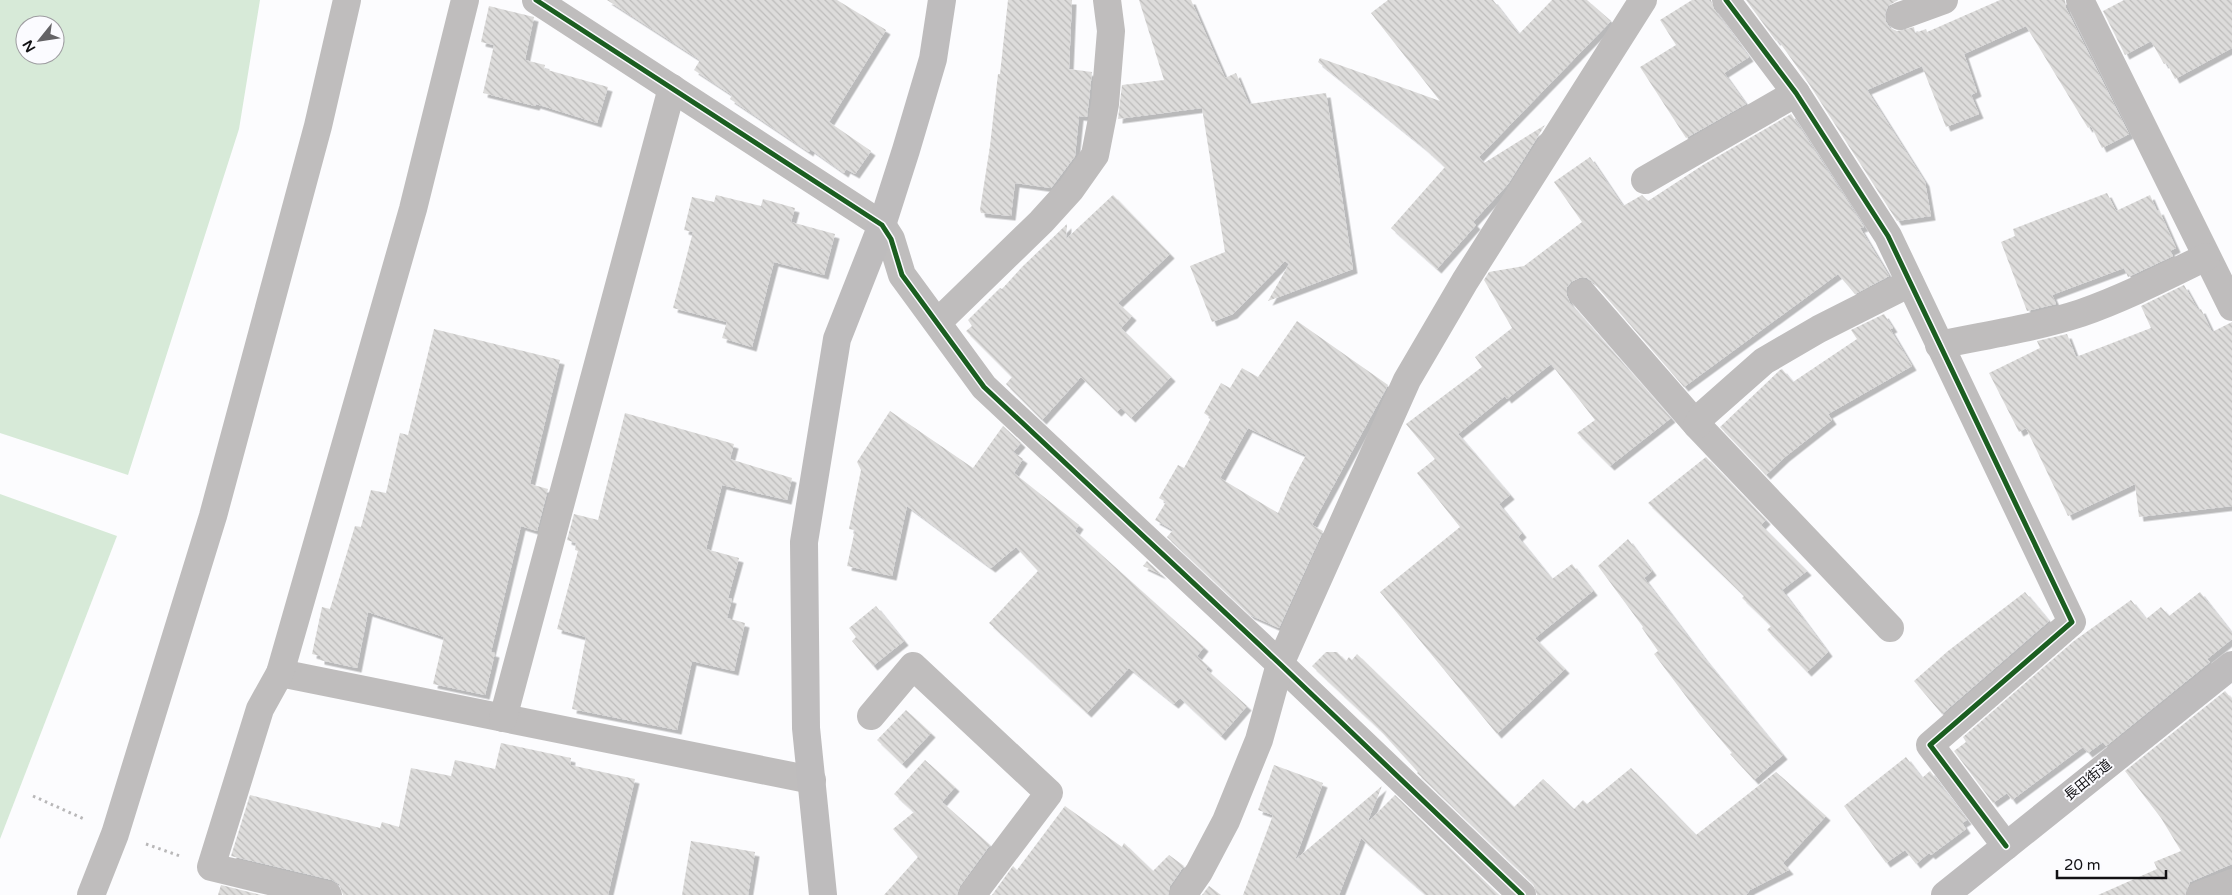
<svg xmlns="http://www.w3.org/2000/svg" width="2232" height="895" viewBox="0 0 2232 895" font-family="'Varela Round','Noto Sans JP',sans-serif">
	<defs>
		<pattern id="building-back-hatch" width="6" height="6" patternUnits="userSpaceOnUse" patternTransform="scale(1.25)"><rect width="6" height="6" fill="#dddcdb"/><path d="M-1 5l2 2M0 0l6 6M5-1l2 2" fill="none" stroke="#bdbcbb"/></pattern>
		<filter id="shadow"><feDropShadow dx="4.5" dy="4.5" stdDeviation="0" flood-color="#0004"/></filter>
	</defs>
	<rect width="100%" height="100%" fill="#fcfcfe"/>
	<g fill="#d7ead8" fill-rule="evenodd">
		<path d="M0,0H260L239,129L128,475L0,433ZM25,25H55V55H25Z"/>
		<polygon points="0,494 117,536 0,839"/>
	</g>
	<g fill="url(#building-back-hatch)" fill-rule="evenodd" filter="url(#shadow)">
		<polygon points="607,0 837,0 886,30 829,122 871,151 855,174 846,169 844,173 810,149 809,152 730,99 732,95 694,70 700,60"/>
		<polygon points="1008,0 1072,0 1069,69 1092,72 1087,117 1079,116 1075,156 1051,188 1015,183 1011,216 981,213 980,210 990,146 998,74 1000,74"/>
		<polygon points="1139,0 1191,0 1225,78 1236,73 1249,104 1326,93 1353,269 1268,301 1289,264 1285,261 1233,314 1212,322 1190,266 1225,252 1202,108 1118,119 1122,85 1164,80"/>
		<polygon points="1388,0 1493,0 1519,34 1552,0 1587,0 1611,21 1479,157 1484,163 1545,125 1508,184 1473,222 1476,225 1437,269 1391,228 1445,167 1423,147 1318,62 1320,58 1440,101 1371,13"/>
		<polygon points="1692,0 1711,0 1714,9 1749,57 1724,73 1746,104 1686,138 1640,67 1676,45 1660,20"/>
		<polygon points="1746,0 1898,0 1888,6 1885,14 1886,22 1890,28 1897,31 1914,27 1915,33 1926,29 1927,32 2000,0 2065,0 2066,8 2129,134 2102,148 2091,126 2088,128 2026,26 1964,54 1977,92 1971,95 1979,114 1946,127 1922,66 1867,90 1925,182 1931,216 1897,221 1809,84 1778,40 1776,41"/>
		<polygon points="2124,0 2232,0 2232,48 2175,79 2167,63 2164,64 2151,41 2125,55 2103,11"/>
		<polygon points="489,6 534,17 525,60 545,65 544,69 608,87 597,123 536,104 535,106 483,93 494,45 481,42"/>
		<polygon points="1791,114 1864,227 1860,228 1889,276 1855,294 1838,274 1684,387 1594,283 1587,278 1579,278 1571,282 1567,287 1567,296 1570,303 1671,418 1610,466 1577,433 1595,420 1551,364 1507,399 1505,396 1458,434 1510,495 1499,504 1522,533 1518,537 1552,579 1572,564 1593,591 1535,638 1565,669 1497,734 1380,592 1460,527 1417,473 1435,459 1406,424 1482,367 1475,357 1512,328 1484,280 1489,272 1524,266 1582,222 1554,182 1590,157 1623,206 1642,195 1648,201 1703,165"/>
		<polygon points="2107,193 2116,211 2150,195 2157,211 2159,210 2176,248 2170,251 2173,256 2128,277 2124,268 2052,295 2056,304 2027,311 2001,242 2015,236 2013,229"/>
		<polygon points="716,195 761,206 763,199 795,208 791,222 835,234 824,275 774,262 752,347 722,338 727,322 673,308 693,232 684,230 692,197 714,202"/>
		<polygon points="1113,195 1170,254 1118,303 1132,316 1121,328 1171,377 1131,418 1121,408 1117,412 1081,377 1042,420 1006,384 1012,377 966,331 972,326 968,320 1000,288 1002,289 1022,267 1067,224 1066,239"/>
		<polygon points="2184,285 2198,310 2201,309 2212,332 2232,322 2232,506 2139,517 2135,484 2068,516 2026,428 2019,432 1989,373 2040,348 2037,341 2067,334 2076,357 2151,328 2141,306"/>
		<polygon points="1884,314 1893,328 1890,329 1912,366 1828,414 1832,420 1785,457 1766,475 1720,427 1780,370 1782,369 1793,382 1857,339 1851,330"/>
		<path d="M1297,321L1388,385L1312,525L1323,531L1279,628L1250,615L1167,537L1173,530L1155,520L1166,502L1159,498L1178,465L1184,468L1211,418L1204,413L1221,383L1230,388L1242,368L1258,377ZM1248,428L1306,455L1291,483L1278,513L1220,478Z"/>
		<polygon points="434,329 560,360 530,484 548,489 537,531 521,526 491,652 495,653 485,695 433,684 444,637 368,612 357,668 320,660 320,656 312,654 322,607 330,609 355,526 361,527 371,490 386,493 400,433 408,435"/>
		<polygon points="890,411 973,468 1003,426 1021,443 1013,452 1023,459 1014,473 1079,525 1075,531 1204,647 1197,656 1208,666 1206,669 1247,706 1221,736 1180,698 1174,704 1129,668 1087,713 989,623 1038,571 1016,547 991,568 907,506 892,576 847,566 855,530 849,529 861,470 857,462"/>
		<polygon points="625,413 734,444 730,459 792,478 787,500 722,485 706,549 739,558 728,598 732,599 727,618 745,623 734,671 692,661 677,730 572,709 586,637 557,629 578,551 575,550 576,543 567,540 574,514 598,520"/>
		<polygon points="1706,457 1766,520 1761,525 1807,571 1782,590 1828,652 1807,672 1767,630 1771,626 1742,598 1744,596 1648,503"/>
		<polygon points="1628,539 1652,571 1644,578 1705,659 1783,755 1754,780 1730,754 1732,753 1700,715 1654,654 1658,651 1642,628 1643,627 1598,566"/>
		<polygon points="1147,561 1162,575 1143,566"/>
		<polygon points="2025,592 2049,621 1942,714 1914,681 1948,651"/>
		<polygon points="2200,592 2232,633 2232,639 2207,659 2210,662 2106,746 2103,742 2088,753 2083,747 2012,800 2007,793 1993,803 1954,751 1966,742 1963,737 2074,641 2131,600 2146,619 2161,607 2169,616"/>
		<polygon points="876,606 904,641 873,666 852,641 856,637 849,628"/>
		<polygon points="1326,652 1337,652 1346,661 1349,657 1352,660 1357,654 1514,807 1543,779 1574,809 1583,800 1587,804 1631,768 1696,835 1776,772 1826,816 1783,863 1789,870 1750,890 1746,895 1537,895 1533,884 1417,773 1418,772 1380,730 1312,666"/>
		<polygon points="2225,691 2232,699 2232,864 2190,882 2185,895 2098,895 2157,869 2154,862 2181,851 2161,818 2125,771"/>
		<polygon points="906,710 931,733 902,764 877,740"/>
		<polygon points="501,743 571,758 570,765 635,779 608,895 343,895 339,884 332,880 231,856 250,795 380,828 382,822 399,827 411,768 451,776 455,760 495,769"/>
		<polygon points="1906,757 1922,778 1930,771 1967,820 1962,823 1966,829 1931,855 1929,853 1916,864 1905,850 1886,863 1844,806"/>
		<polygon points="925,760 955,787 942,802 990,845 960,886 957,895 884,895 918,857 893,829 914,812 894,794"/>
		<polygon points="1274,765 1323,783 1295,860 1382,786 1367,823 1395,795 1499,895 1426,895 1361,838 1339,895 1243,895 1273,815 1258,810"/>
		<polygon points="1065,806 1122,847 1124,843 1153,871 1169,855 1184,866 1170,886 1168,895 992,895 1013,866 1017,870"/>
		<polygon points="691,841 755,852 748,895 682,895"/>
		<polygon points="221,885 261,895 218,895"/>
		<polygon points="1209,886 1221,895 1202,895"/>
	</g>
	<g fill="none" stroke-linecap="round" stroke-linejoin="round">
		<g stroke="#b8b7b8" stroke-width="3" stroke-dasharray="2.5 4" stroke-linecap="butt">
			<polyline points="33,796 84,819"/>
			<polyline points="146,844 180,856"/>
		</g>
		<g stroke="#bfbdbd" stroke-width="28">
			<polyline points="536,0 882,225 891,239 902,275 984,387 1280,664 1522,895"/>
			<polyline points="1726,0 1796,93 1888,236 2072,622 1930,745 2006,846"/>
			<polyline points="2080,0 2232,307"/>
			<polyline points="1900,16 1944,0"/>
			<polyline points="1645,180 1796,93"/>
			<polyline points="1582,293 1697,425 1890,628"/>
			<polyline points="938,322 1041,222 1071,189 1095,155 1105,104 1111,31 1107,0"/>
			<path d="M1939,345C1986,335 2035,328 2081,313C2124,298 2165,277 2206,257"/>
			<polyline points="1697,425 1704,414 1764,361 1819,329 1910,283"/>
			<polyline points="280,673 812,780"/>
			<polyline points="871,716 913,666 1049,793 972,895"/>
			<polyline points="503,718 672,88"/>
			<polyline points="91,895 115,834 213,516 318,126 347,0"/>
			<polyline points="328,895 211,867 260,709 280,673 413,209 465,0"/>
			<polyline points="1183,895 1199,872 1226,821 1259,740 1280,664 1407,380 1465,281 1643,0"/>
			<polyline points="2200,895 2232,883"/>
		</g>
		<g stroke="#bebcbd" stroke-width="28">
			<polyline points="823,895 806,728 804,542 837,339 882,225 906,150 933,59 942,0"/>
			<polyline points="1945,895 2232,665"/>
		</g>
		<g stroke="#fbfbff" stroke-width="8">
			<g id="cycleway">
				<polyline points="536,0 882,225 891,239 902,275 984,387 1280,664 1522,895"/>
				<polyline points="1726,0 1796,93 1888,236 2072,622 1930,745 2006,846"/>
			</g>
		</g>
		<use href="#cycleway" stroke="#1b5e20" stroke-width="5"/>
	</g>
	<g text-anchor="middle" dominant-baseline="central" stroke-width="4" stroke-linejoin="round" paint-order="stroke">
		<g font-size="14" fill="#121114" stroke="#fbfbff">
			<text transform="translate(2088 780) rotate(-39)">長田街道</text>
		</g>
	</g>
	<g transform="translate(40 40) rotate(240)"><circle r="24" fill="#fbfbff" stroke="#9e9da1"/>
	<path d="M0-4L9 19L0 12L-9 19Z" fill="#646366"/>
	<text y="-8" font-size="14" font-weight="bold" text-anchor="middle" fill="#121114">N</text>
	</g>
	<path d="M2057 870v8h109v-8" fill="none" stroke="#121114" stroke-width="2.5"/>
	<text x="2064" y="870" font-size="15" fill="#121114" stroke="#fbfbff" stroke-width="4" paint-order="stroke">20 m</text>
</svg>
